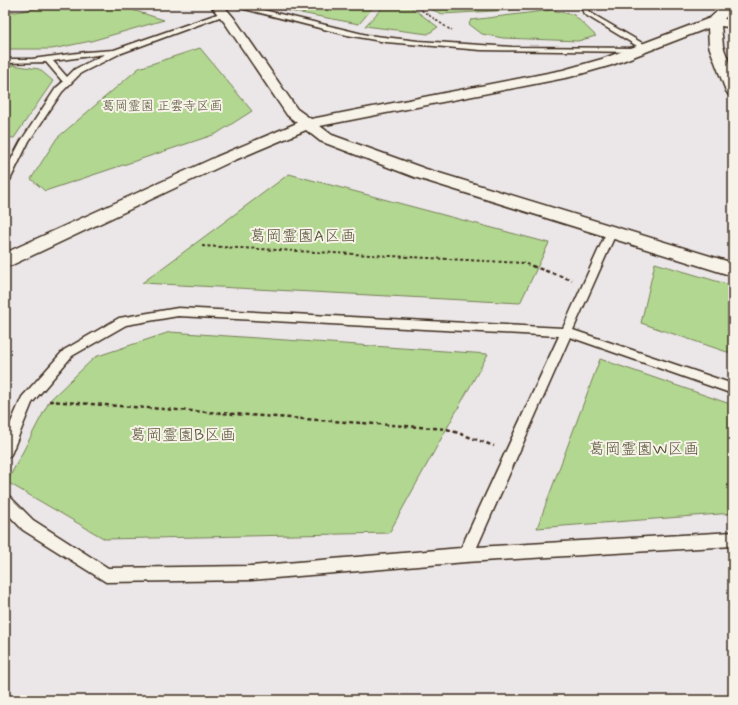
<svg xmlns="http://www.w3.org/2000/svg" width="738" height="705" viewBox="0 0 738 705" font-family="Mynerve,'Klee One',sans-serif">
	<rect width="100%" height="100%" fill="#ebe6e7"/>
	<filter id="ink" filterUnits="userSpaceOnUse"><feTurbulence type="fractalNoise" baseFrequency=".025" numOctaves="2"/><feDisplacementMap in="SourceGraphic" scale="8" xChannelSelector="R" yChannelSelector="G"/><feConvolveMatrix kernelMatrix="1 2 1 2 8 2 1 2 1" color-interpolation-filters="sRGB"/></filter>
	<g filter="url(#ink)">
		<g fill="#b2d791" stroke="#768058">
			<polygon points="54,5 117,5 164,20 91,41 52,49 5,49 5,11 16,12"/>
			<polygon points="276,5 375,5 359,24 274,8"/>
			<polygon points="385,5 408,5 438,27 428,34 365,26"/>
			<polygon points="421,5 531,5 528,9 442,14"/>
			<polygon points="552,10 574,15 596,36 578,41 503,38 482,34 469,24 471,20"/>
			<polygon points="200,48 252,111 216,134 45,191 31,179 57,138 139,68"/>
			<polygon points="5,64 39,69 53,81 14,138 5,137"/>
			<polygon points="289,174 549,243 520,303 142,283"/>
			<polygon points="655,263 733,286 733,354 641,323"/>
			<polygon points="170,332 488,354 389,533 105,539 7,482 50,400 95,357"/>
			<polygon points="600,359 733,405 733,513 537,528"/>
		</g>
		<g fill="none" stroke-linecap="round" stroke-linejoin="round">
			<g stroke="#3b2a1e" stroke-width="3">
				<g id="service">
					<polygon points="229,5 251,7 367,35 418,41 512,47 639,48 643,50 639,52 481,50 386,42 347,35"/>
					<polygon points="580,5 586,5 589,12 649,47 645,49 642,49 584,14"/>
					<path d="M223,12L226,14L225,15L119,54L81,73L62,92L29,141L10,180L5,183V171L21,141L56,88L63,82L46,62L5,63V59H32L86,52L114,50ZM105,54L75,69L67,77L53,61Z"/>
					<polygon points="612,228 617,231 573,330 733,384 733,394 570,337 477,547 733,532 733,546 466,562 251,580 106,582 23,530 5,511 5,495 10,497 33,520 108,568 251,566 461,548 559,336 178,316 126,325 72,356 32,403 12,452 10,456 5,458 5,436 22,397 64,350 119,318 178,308 563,328 607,231"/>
				</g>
			</g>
			<g stroke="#3b2a1e" stroke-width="3">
				<polygon id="minor" points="210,5 223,5 234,18 297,109 311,119 563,70 602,59 710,18 724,5 733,5 733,10 724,19 732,20 733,25 728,27 721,26 723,46 733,73 733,95 728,94 726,91 709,46 708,28 612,65 570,77 320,126 332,135 426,169 733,263 733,276 414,177 320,141 306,130 228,163 12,265 5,267 5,253 216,157 297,123 287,115 225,23"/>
			</g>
			<polyline stroke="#3b2a1e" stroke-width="1.5" stroke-dasharray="2.5 2" stroke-linecap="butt" points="414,5 452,31"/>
			<polyline stroke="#3b2a1e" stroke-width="2" stroke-dasharray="3 2.5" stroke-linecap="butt" points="202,246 523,263 535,267"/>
			<g stroke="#3b2a1e" stroke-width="2.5" stroke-dasharray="4 3" stroke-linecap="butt">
				<polyline points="532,266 572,280"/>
				<polyline points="49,401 447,429 494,446"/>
			</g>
			<use href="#service" fill="#f7f3e8" fill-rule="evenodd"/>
			<use href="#minor" fill="#f7f3e8" fill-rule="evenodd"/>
		</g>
	</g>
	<g text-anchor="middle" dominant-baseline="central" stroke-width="4" stroke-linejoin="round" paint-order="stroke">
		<g font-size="13" fill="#59553b" stroke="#f7f3e8">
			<text x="162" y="106">葛岡霊園 正雲寺区画</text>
		</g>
		<g font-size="16" fill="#59553b" stroke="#f7f3e8">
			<text x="303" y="236">葛岡霊園A区画</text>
			<text x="183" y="435">葛岡霊園B区画</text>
			<text x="644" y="449">葛岡霊園W区画</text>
		</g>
	</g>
	<rect width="738" height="705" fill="none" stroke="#f7f3e8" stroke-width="20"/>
	<rect x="10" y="10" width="718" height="685" fill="none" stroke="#3b2a1e" stroke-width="1.5" filter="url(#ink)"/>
</svg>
